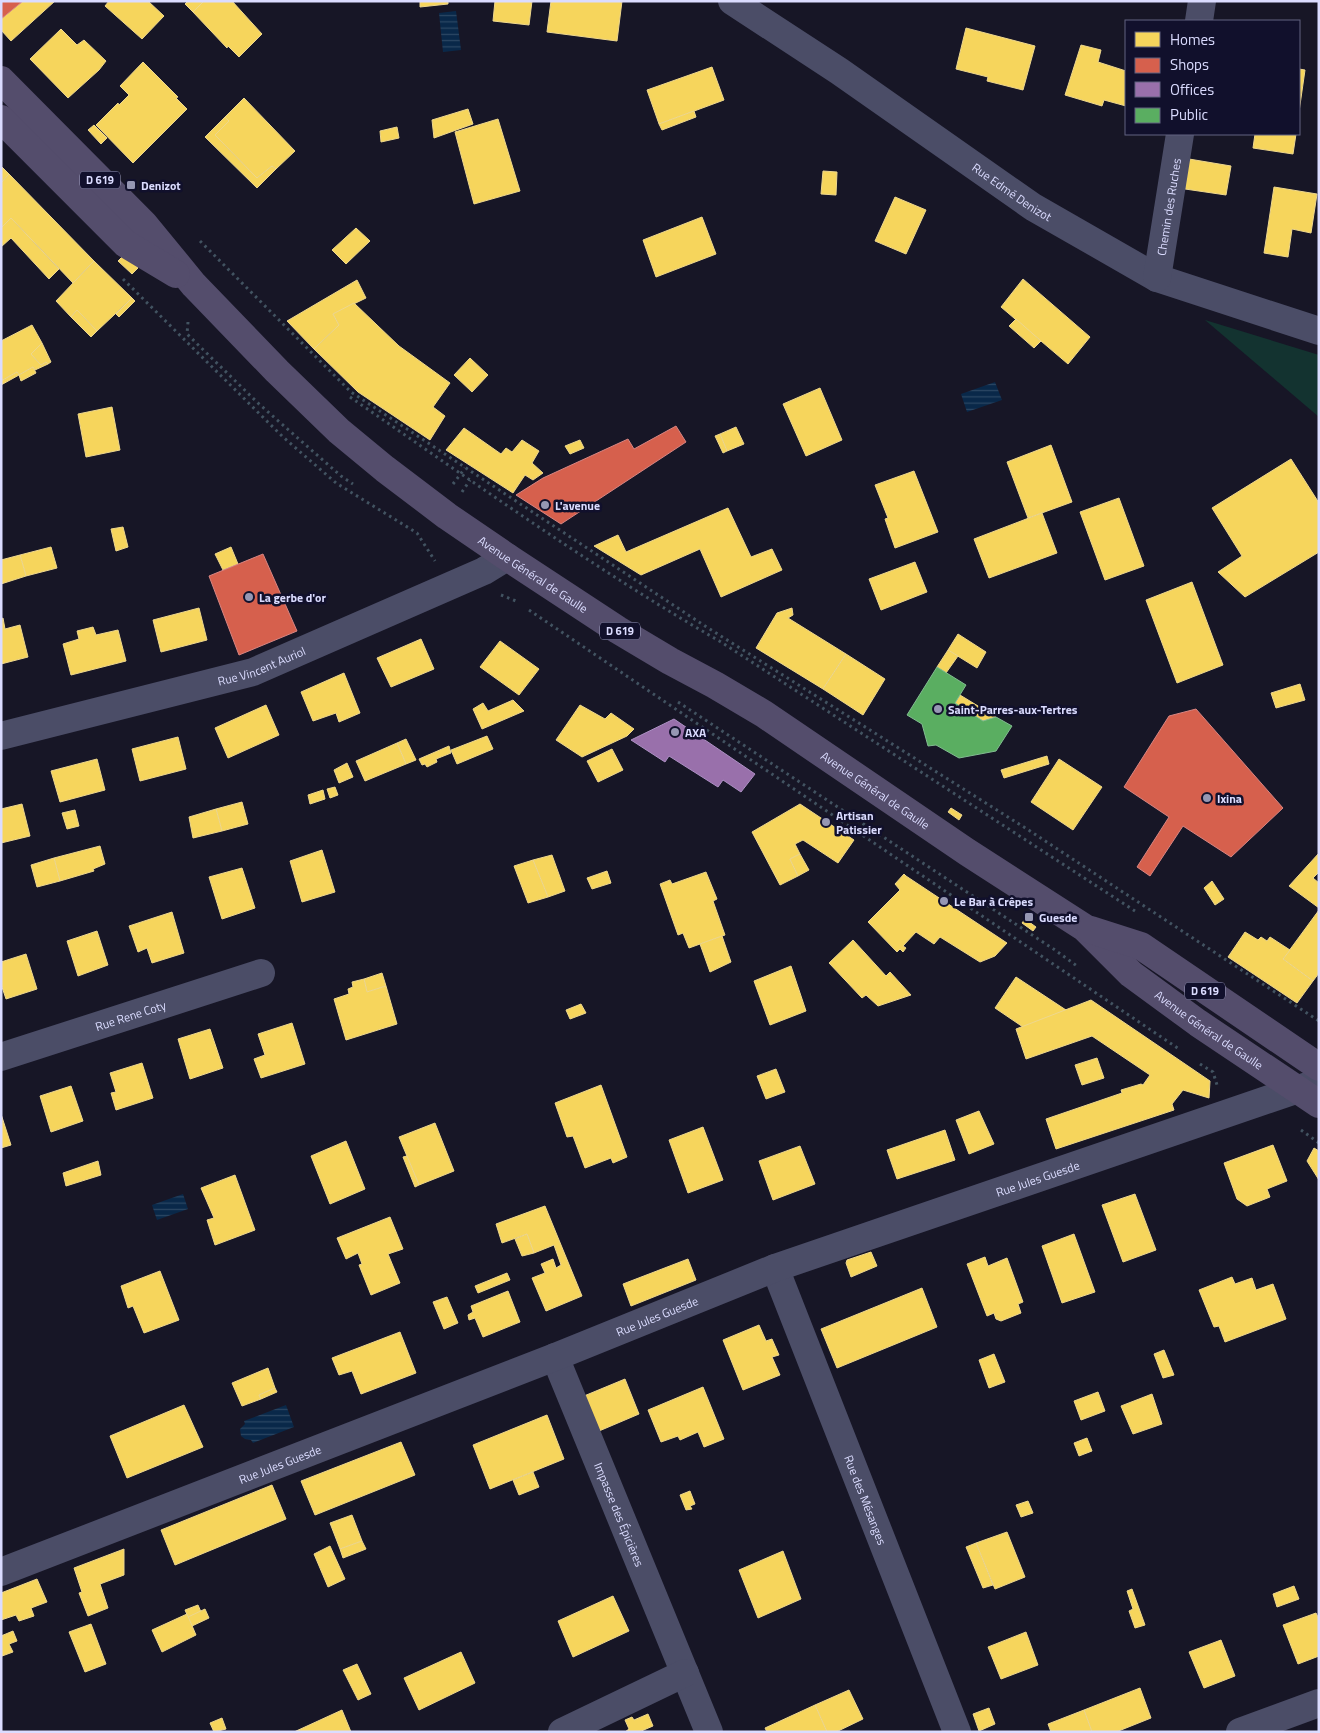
<svg xmlns="http://www.w3.org/2000/svg" width="1320" height="1733" viewBox="0 0 1320 1733" font-family="'Titillium Web',sans-serif">
	<defs>
		<pattern id="water-rules" width="6" height="5" patternUnits="userSpaceOnUse" patternTransform="scale(1.25)"><rect width="6" height="5" fill="#092849"/><path d="M0 2.5h6" fill="none" stroke="#2c4764"/></pattern>
	</defs>
	<rect width="100%" height="100%" fill="#171626"/>
	<polygon fill="#133330" points="1205,320 1319,355 1319,417"/>
	<g fill="url(#water-rules)">
		<polygon points="456,11 461,50 443,52 439,13"/>
		<polygon points="995,382 1002,400 967,412 961,394"/>
		<polygon points="183,1194 188,1209 157,1220 152,1205"/>
		<polygon points="286,1405 294,1427 253,1443 251,1440 245,1439 241,1436 240,1429 245,1424 244,1421"/>
	</g>
	<g fill="#f6d55c" stroke="#eed78d">
		<polygon points="23,1 55,1 11,41 1,30 1,19"/>
		<polygon points="109,1 148,1 164,16 142,39 105,6"/>
		<polygon points="188,1 204,1 193,12 185,4"/>
		<polygon points="204,1 232,1 262,34 239,57 228,46 227,48 193,12"/>
		<polygon points="420,1 448,1 448,4 420,7"/>
		<polygon points="495,1 532,1 529,25 493,21"/>
		<polygon points="551,1 622,1 617,41 547,32"/>
		<polygon points="966,28 1035,46 1023,90 987,81 988,77 956,69"/>
		<polygon points="61,29 77,45 84,40 106,61 99,70 68,98 30,59"/>
		<polygon points="1081,45 1101,50 1098,62 1126,71 1126,106 1104,100 1102,106 1065,95"/>
		<polygon points="143,62 178,97 176,98 187,109 133,163 96,125 118,103 119,105 129,95 120,86"/>
		<polygon points="712,67 724,100 659,124 647,90"/>
		<polygon points="1299,69 1305,70 1299,112"/>
		<polygon points="244,98 295,151 276,169 272,166 257,178 215,135 229,121 225,117"/>
		<polygon points="468,109 473,124 434,138 432,120"/>
		<polygon points="694,111 696,117 662,130 659,124"/>
		<polygon points="225,117 229,121 215,135 257,178 272,166 276,169 257,188 205,137"/>
		<polygon points="498,119 520,191 474,204 455,132"/>
		<polygon points="94,125 107,138 101,144 88,130"/>
		<polygon points="397,127 399,138 381,142 380,131"/>
		<polygon points="1255,134 1296,134 1293,154 1253,148"/>
		<polygon points="1189,159 1231,166 1226,195 1185,189"/>
		<polygon points="1,166 9,174 1,183"/>
		<polygon points="823,171 837,172 836,195 821,194"/>
		<polygon points="9,174 94,261 73,283 11,218 1,228 1,183"/>
		<polygon points="1274,187 1317,194 1311,233 1292,229 1288,257 1264,253"/>
		<polygon points="895,197 926,210 906,254 875,241"/>
		<polygon points="702,217 716,254 656,277 643,240"/>
		<polygon points="11,218 59,269 49,279 11,238 1,247 1,228"/>
		<polygon points="356,228 370,241 346,264 332,250"/>
		<polygon points="124,255 138,268 132,274 118,261"/>
		<polygon points="94,261 132,298 97,331 77,310 71,317 56,301"/>
		<polygon points="1023,279 1090,337 1068,364 1001,307"/>
		<polygon points="357,280 366,298 333,314 339,325 314,349 287,321"/>
		<polygon points="132,298 135,301 119,317 116,314"/>
		<polygon points="354,303 399,346 450,383 433,407 445,416 430,440 358,392 314,349 339,325 333,314"/>
		<polygon points="77,310 97,331 91,337 71,317"/>
		<polygon points="1016,319 1041,341 1034,348 1009,326"/>
		<polygon points="32,325 42,343 31,354 41,365 46,362 48,364 35,370 33,367 19,375 17,372 1,381 1,341"/>
		<polygon points="42,343 51,362 48,364 46,362 41,365 31,354"/>
		<polygon points="470,358 488,375 472,392 454,375"/>
		<polygon points="33,367 36,373 21,381 19,375"/>
		<polygon points="17,372 19,375 1,385 1,381"/>
		<polygon points="820,388 842,440 806,456 783,404"/>
		<polygon points="112,407 120,450 86,457 78,414"/>
		<polygon points="736,427 744,444 727,451 720,434"/>
		<polygon points="464,428 501,454 506,448 512,452 522,440 539,451 532,463 543,473 533,480 525,475 513,493 446,450"/>
		<polygon points="720,434 727,451 723,453 715,436"/>
		<polygon points="580,440 584,448 570,454 565,446"/>
		<polygon points="1051,445 1072,502 1028,518 1007,462"/>
		<polygon points="1291,459 1319,503 1319,552 1245,597 1218,572 1242,556 1212,508"/>
		<polygon points="914,471 938,532 895,548 885,519 888,518 875,485"/>
		<polygon points="1119,498 1144,566 1105,580 1080,512"/>
		<polygon points="728,508 751,557 772,549 782,570 721,597 700,549 641,575 594,546 618,535 626,552"/>
		<polygon points="1042,513 1057,553 989,578 974,539"/>
		<polygon points="123,527 128,547 116,551 111,529"/>
		<polygon points="51,547 57,568 26,576 20,555"/>
		<polygon points="231,547 238,564 223,570 215,554"/>
		<polygon points="20,555 26,576 1,584 1,560"/>
		<polygon points="915,562 927,592 881,610 869,579"/>
		<polygon points="1192,582 1223,665 1177,683 1146,600"/>
		<polygon points="199,608 207,640 161,652 153,620"/>
		<polygon points="792,608 793,615 788,618 846,654 823,689 756,648 777,613"/>
		<polygon points="3,618 5,629 20,625 28,657 1,664 1,619"/>
		<polygon points="93,627 96,635 118,630 126,661 71,675 63,644 79,639 77,631"/>
		<polygon points="958,634 986,652 977,668 948,650"/>
		<polygon points="421,639 434,669 391,687 377,658"/>
		<polygon points="500,641 539,669 519,695 480,667"/>
		<polygon points="948,650 958,656 946,673 937,667"/>
		<polygon points="846,654 885,679 863,715 823,689"/>
		<polygon points="344,673 360,713 339,722 336,713 313,721 301,692"/>
		<polygon points="1300,684 1305,700 1276,708 1271,693"/>
		<polygon points="960,695 996,717 983,721 955,703"/>
		<polygon points="513,700 524,711 482,729 473,709 483,703 488,711"/>
		<polygon points="266,705 279,735 228,758 215,728"/>
		<polygon points="580,705 605,719 611,713 634,729 627,736 582,757 556,740"/>
		<polygon points="487,736 493,749 457,764 451,750"/>
		<polygon points="178,737 186,769 140,781 132,749"/>
		<polygon points="406,739 416,760 406,764 397,743"/>
		<polygon points="397,743 406,764 365,781 356,761"/>
		<polygon points="449,746 451,753 436,759 437,762 427,767 425,764 422,765 419,759"/>
		<polygon points="612,749 623,770 598,782 587,761"/>
		<polygon points="1047,756 1049,764 1004,778 1001,770"/>
		<polygon points="97,759 105,790 60,802 51,771"/>
		<polygon points="1059,759 1102,787 1073,830 1031,802"/>
		<polygon points="347,763 353,777 339,783 334,770"/>
		<polygon points="335,787 338,795 330,798 327,789"/>
		<polygon points="323,790 325,799 310,804 308,795"/>
		<polygon points="242,802 248,824 222,831 216,809"/>
		<polygon points="22,804 30,836 1,843 1,809"/>
		<polygon points="800,804 854,840 838,863 803,840 795,844 800,854 790,859 798,876 780,885 752,832"/>
		<polygon points="951,808 962,815 959,820 948,812"/>
		<polygon points="216,809 222,831 193,838 189,817"/>
		<polygon points="75,810 79,826 67,829 62,813"/>
		<polygon points="100,846 105,864 93,869 94,871 60,881 54,858"/>
		<polygon points="322,850 335,892 302,902 290,861"/>
		<polygon points="1319,853 1319,872 1313,878 1319,883 1319,908 1289,886"/>
		<polygon points="800,854 809,870 798,876 790,859"/>
		<polygon points="552,855 565,891 548,897 533,860"/>
		<polygon points="54,858 60,881 37,887 31,865"/>
		<polygon points="533,860 548,897 528,903 514,866"/>
		<polygon points="242,868 255,908 222,919 209,877"/>
		<polygon points="607,871 611,883 592,889 587,878"/>
		<polygon points="706,872 717,899 713,901 725,935 689,948 683,933 678,935 660,884 670,880 672,884"/>
		<polygon points="904,874 906,876 1007,943 995,956 980,962 940,937 934,944 916,932 903,946 906,948 903,952 900,949 897,952 868,922 900,890 895,884"/>
		<polygon points="1212,881 1224,899 1215,905 1204,888"/>
		<polygon points="1319,910 1319,973 1313,981 1283,959"/>
		<polygon points="172,912 184,953 152,963 147,948 138,952 129,926"/>
		<polygon points="1025,919 1036,927 1033,931 1022,923"/>
		<polygon points="97,931 108,965 78,976 67,941"/>
		<polygon points="1245,932 1258,940 1261,937 1267,941 1270,937 1290,950 1283,959 1313,981 1297,1003 1228,957"/>
		<polygon points="722,936 731,962 710,972 700,944"/>
		<polygon points="853,940 886,976 890,972 911,995 878,1006 866,995 862,998 829,963"/>
		<polygon points="26,954 37,989 6,999 1,984 1,962"/>
		<polygon points="791,966 806,1011 770,1025 754,981"/>
		<polygon points="382,973 386,986 367,992 364,979"/>
		<polygon points="1016,977 1066,1010 1023,1027 995,1008"/>
		<polygon points="364,979 367,992 386,986 397,1024 346,1040 334,999 349,994 348,989 353,987 352,982"/>
		<polygon points="1091,1000 1210,1081 1209,1098 1183,1090 1172,1104 1174,1110 1056,1149 1046,1119 1122,1093 1121,1090 1141,1084 1143,1085 1150,1075 1092,1036 1026,1059 1016,1029"/>
		<polygon points="581,1004 586,1013 570,1019 566,1010"/>
		<polygon points="292,1023 305,1064 261,1078 254,1059 265,1055 258,1034"/>
		<polygon points="210,1029 223,1068 190,1079 178,1039"/>
		<polygon points="1097,1058 1104,1078 1082,1085 1075,1065"/>
		<polygon points="142,1063 153,1098 116,1110 111,1093 116,1092 110,1073"/>
		<polygon points="776,1069 785,1092 766,1099 757,1076"/>
		<polygon points="601,1085 627,1157 613,1163 611,1158 585,1168 573,1136 567,1137 555,1103"/>
		<polygon points="71,1086 83,1121 51,1132 40,1096"/>
		<polygon points="979,1111 994,1144 969,1154 956,1120"/>
		<polygon points="1,1114 11,1145 1,1148"/>
		<polygon points="435,1123 454,1171 419,1185 399,1137"/>
		<polygon points="703,1127 723,1180 688,1193 669,1140"/>
		<polygon points="945,1130 955,1160 897,1179 887,1150"/>
		<polygon points="346,1141 365,1189 330,1204 311,1156"/>
		<polygon points="1273,1145 1287,1181 1267,1189 1270,1197 1247,1206 1237,1199 1224,1163"/>
		<polygon points="800,1146 815,1184 773,1200 759,1161"/>
		<polygon points="1314,1148 1319,1151 1319,1180 1307,1161"/>
		<polygon points="407,1156 419,1185 415,1187 403,1157"/>
		<polygon points="98,1161 101,1175 66,1186 63,1173"/>
		<polygon points="235,1175 255,1230 215,1245 207,1220 214,1218 201,1188"/>
		<polygon points="1135,1194 1156,1250 1123,1262 1102,1205"/>
		<polygon points="545,1206 582,1296 546,1311 532,1278 545,1273 541,1264 553,1259 556,1268 561,1265 554,1245 534,1253 527,1234 502,1243 496,1224"/>
		<polygon points="390,1217 403,1249 388,1254 400,1283 371,1295 359,1265 362,1264 358,1253 346,1259 337,1238"/>
		<polygon points="527,1234 534,1253 522,1256 515,1239"/>
		<polygon points="1074,1234 1095,1292 1062,1303 1042,1246"/>
		<polygon points="871,1252 877,1266 851,1277 846,1263 847,1260"/>
		<polygon points="985,1257 988,1266 1007,1258 1023,1302 1018,1304 1021,1313 1001,1321 996,1319 994,1313 987,1316 967,1264"/>
		<polygon points="688,1259 696,1280 631,1306 623,1284"/>
		<polygon points="160,1271 179,1320 144,1333 133,1306 128,1308 121,1286"/>
		<polygon points="507,1273 510,1280 478,1293 475,1286"/>
		<polygon points="1232,1277 1235,1284 1252,1278 1256,1290 1273,1284 1286,1319 1225,1342 1219,1326 1214,1327 1199,1290"/>
		<polygon points="922,1288 937,1327 837,1368 821,1329"/>
		<polygon points="508,1291 520,1322 483,1337 475,1318 469,1320 468,1315 473,1312 471,1306"/>
		<polygon points="447,1297 458,1323 444,1329 433,1302"/>
		<polygon points="759,1325 766,1341 772,1339 779,1355 772,1357 780,1375 743,1390 723,1340"/>
		<polygon points="400,1332 416,1373 361,1394 352,1371 339,1375 332,1358"/>
		<polygon points="1164,1350 1174,1375 1163,1378 1154,1354"/>
		<polygon points="994,1354 1005,1382 989,1388 979,1360"/>
		<polygon points="268,1368 275,1388 259,1395 261,1399 242,1406 232,1383"/>
		<polygon points="625,1379 639,1414 599,1431 584,1396"/>
		<polygon points="703,1387 724,1439 704,1447 698,1432 680,1440 678,1436 661,1442 648,1410"/>
		<polygon points="275,1388 277,1392 261,1399 259,1395"/>
		<polygon points="1098,1392 1105,1411 1081,1420 1074,1401"/>
		<polygon points="1152,1394 1162,1424 1133,1434 1121,1406"/>
		<polygon points="184,1405 203,1447 127,1478 110,1436"/>
		<polygon points="547,1415 564,1459 490,1489 473,1445"/>
		<polygon points="1087,1438 1092,1451 1079,1456 1074,1443"/>
		<polygon points="401,1442 415,1475 315,1515 301,1481"/>
		<polygon points="533,1472 539,1487 519,1495 513,1480"/>
		<polygon points="272,1485 286,1519 175,1565 161,1530"/>
		<polygon points="690,1491 695,1504 690,1506 692,1509 686,1510 680,1495"/>
		<polygon points="1028,1501 1033,1513 1021,1517 1016,1505"/>
		<polygon points="352,1515 362,1541 340,1549 330,1523"/>
		<polygon points="1007,1532 1025,1577 995,1589 976,1543"/>
		<polygon points="362,1541 366,1549 343,1558 340,1549"/>
		<polygon points="976,1543 993,1585 983,1588 966,1547"/>
		<polygon points="330,1546 345,1579 328,1587 314,1554"/>
		<polygon points="124,1549 124,1575 100,1584 108,1608 88,1616 79,1593 82,1592 74,1568"/>
		<polygon points="783,1551 801,1599 758,1618 739,1570"/>
		<polygon points="37,1579 47,1602 31,1608 34,1616 19,1621 16,1615 1,1620 1,1593"/>
		<polygon points="1294,1586 1299,1599 1277,1607 1273,1594"/>
		<polygon points="1132,1589 1145,1625 1135,1628 1129,1611 1133,1609 1127,1591"/>
		<polygon points="613,1596 629,1631 573,1657 558,1621"/>
		<polygon points="198,1605 201,1612 188,1617 185,1610"/>
		<polygon points="205,1609 209,1618 192,1626 188,1617"/>
		<polygon points="1316,1613 1319,1619 1319,1656 1298,1664 1283,1625"/>
		<polygon points="187,1614 196,1635 162,1652 152,1630"/>
		<polygon points="91,1624 106,1664 85,1672 69,1632"/>
		<polygon points="13,1631 17,1641 9,1644 13,1652 2,1656 1,1636"/>
		<polygon points="1026,1632 1038,1665 1001,1679 988,1647"/>
		<polygon points="1221,1640 1235,1676 1204,1688 1189,1652"/>
		<polygon points="461,1652 475,1683 419,1710 404,1678"/>
		<polygon points="357,1664 371,1694 358,1700 343,1670"/>
		<polygon points="1140,1688 1151,1718 1116,1732 1092,1732 1084,1710"/>
		<polygon points="849,1690 863,1719 836,1732 827,1732 815,1705"/>
		<polygon points="815,1705 827,1732 767,1732 765,1728"/>
		<polygon points="989,1708 995,1724 979,1731 973,1714"/>
		<polygon points="342,1710 351,1732 294,1732"/>
		<polygon points="1084,1710 1092,1732 1051,1732 1048,1724"/>
		<polygon points="648,1714 653,1726 639,1732 625,1732 629,1729 625,1720 632,1717 634,1720"/>
		<polygon points="222,1718 226,1729 214,1732 210,1723"/>
	</g>
	<g fill="#d6604d" stroke="#d88582">
		<polygon points="1,1 23,1 1,19"/>
		<polygon points="676,426 686,442 561,524 516,495 543,478 628,439 634,449"/>
		<polygon points="263,554 297,631 239,655 209,576"/>
		<polygon points="1196,709 1283,808 1231,857 1183,826 1150,876 1137,867 1169,817 1124,787 1169,716"/>
	</g>
	<polygon fill="#9970ab" stroke="#ad90c4" points="674,719 755,774 741,792 723,780 718,787 669,756 665,762 631,740"/>
	<polygon fill="#5aae61" stroke="#81bc90" points="937,667 966,685 955,703 983,721 996,717 1012,726 996,751 959,758 936,745 928,746 922,724 907,715"/>
	<g fill="none" stroke-linecap="round" stroke-linejoin="round">
		<g stroke="#425361" stroke-width="3" stroke-dasharray="2.5 4" stroke-linecap="butt">
			<polyline points="200,241 351,392 705,626 1027,829 1319,1021"/>
			<polyline points="123,279 283,437 336,483 417,533 435,561"/>
			<polyline points="188,322 187,334 259,404 341,476 353,484"/>
			<path d="M350,397C472,481 593,568 721,642L1135,911"/>
			<polyline points="453,484 465,468"/>
			<polyline points="462,492 470,480"/>
			<polyline points="501,595 516,601"/>
			<polyline points="529,610 1179,1049"/>
			<polyline points="678,702 1055,950 1077,966"/>
			<polyline points="1200,1064 1213,1072 1217,1085"/>
			<polyline points="1301,1130 1319,1143"/>
		</g>
		<g stroke="#4b4d67" stroke-width="28">
			<path id="s1" d="M732,1L839,71L1033,207L1157,278L1319,331"/>
			<polyline points="1199,21 1202,1"/>
			<path id="s2" d="M1157,278L1180,134"/>
			<path id="s3" d="M1,736L253,672L484,571L507,557"/>
			<path id="s4" d="M1,1057L261,973"/>
			<path id="s5" d="M775,1268L957,1732"/>
			<path id="s6" d="M555,1357L709,1732"/>
			<path id="s7" d="M1,1572L555,1357L775,1268L1319,1082"/>
			<polyline points="562,1732 685,1673"/>
			<polyline points="1240,1732 1319,1703"/>
		</g>
		<g stroke="#544d6c" stroke-width="28">
			<path id="s8" d="M1,80L144,224L194,285L277,371L339,431L385,469L447,516L507,557L618,630L670,661L715,685L764,714L967,852L1085,928L1131,974L1198,1023L1319,1104"/>
			<polyline points="1,119 126,244 176,274"/>
			<polyline points="1091,930 1141,946 1319,1067"/>
		</g>
	</g>
	<g fill="#9697b3" stroke="#11102c" stroke-width="2">
		<rect x="126" y="180" width="10" height="10" rx="2.5"/>
		<circle cx="545" cy="505" r="5"/>
		<circle cx="249" cy="597" r="5"/>
		<circle cx="938" cy="709" r="5"/>
		<circle cx="675" cy="732" r="5"/>
		<circle cx="1207" cy="798" r="5"/>
		<circle cx="826" cy="822" r="5"/>
		<circle cx="944" cy="901" r="5"/>
		<rect x="1024" y="912" width="10" height="10" rx="2.5"/>
	</g>
	<g text-anchor="middle" dominant-baseline="central" stroke-width="5" stroke-linejoin="round" paint-order="stroke">
		<g fill="#11102c" stroke="#9e9fc0" stroke-width="1">
			<rect x="80" y="171.5" width="40" height="17" rx="4"/>
			<rect x="600" y="622.5" width="40" height="17" rx="4"/>
			<rect x="1185" y="982.5" width="40" height="17" rx="4"/>
		</g>
		<g font-size="11" font-weight="bold" fill="#dbdcff">
			<text x="100" y="180">D 619</text>
			<text x="620" y="631">D 619</text>
			<text x="1205" y="991">D 619</text>
		</g>
		<g font-size="12" font-weight="bold" fill="#dbdcff" stroke="#11102c" text-anchor="start">
			<text x="141" y="185">Denizot</text>
			<text x="555" y="505">L'avenue</text>
			<text x="259" y="597">La gerbe d'or</text>
			<text x="948" y="709">Saint-Parres-aux-Tertres</text>
			<text x="685" y="732">AXA</text>
			<text x="1217" y="798">Ixina</text>
			<text x="836" y="815">Artisan<tspan x="836" dy="14">Patissier</tspan></text>
			<text x="954" y="901">Le Bar à Crêpes</text>
			<text x="1039" y="917">Guesde</text>
		</g>
		<g font-size="12" fill="#dbdcff" stroke="#11102c">
			<text stroke="none"><textPath href="#s1" startOffset="339">Rue Edmé Denizot</textPath></text>
			<text stroke="none"><textPath href="#s2" startOffset="72">Chemin des Ruches</textPath></text>
			<text stroke="none"><textPath href="#s8" startOffset="729">Avenue Général de Gaulle</textPath></text>
			<text stroke="none"><textPath href="#s3" startOffset="270">Rue Vincent Auriol</textPath></text>
			<text stroke="none"><textPath href="#s8" startOffset="1134">Avenue Général de Gaulle</textPath></text>
			<text stroke="none"><textPath href="#s4" startOffset="136">Rue Rene Coty</textPath></text>
			<text stroke="none"><textPath href="#s8" startOffset="1546">Avenue Général de Gaulle</textPath></text>
			<text stroke="none"><textPath href="#s7" startOffset="1109">Rue Jules Guesde</textPath></text>
			<text stroke="none"><textPath href="#s7" startOffset="704">Rue Jules Guesde</textPath></text>
			<text stroke="none"><textPath href="#s7" startOffset="299">Rue Jules Guesde</textPath></text>
			<text stroke="none"><textPath href="#s5" startOffset="249">Rue des Mésanges</textPath></text>
			<text stroke="none"><textPath href="#s6" startOffset="170">Impasse des Épicières</textPath></text>
		</g>
	</g>
	<rect width="1320" height="1733" fill="none" stroke="#dbdcff" stroke-width="5"/>
	<rect x="1125" y="20" width="175" height="115" fill="#11102c" stroke="#626280"/>
	<rect x="1135" y="32" width="25" height="15" fill="#f6d55c" stroke="#626280"/>
	<text x="1170" y="45" font-size="15" fill="#dbdcff">Homes</text>
	<rect x="1135" y="58" width="25" height="15" fill="#d6604d" stroke="#626280"/>
	<text x="1170" y="70" font-size="15" fill="#dbdcff">Shops</text>
	<rect x="1135" y="82" width="25" height="15" fill="#9970ab" stroke="#626280"/>
	<text x="1170" y="95" font-size="15" fill="#dbdcff">Offices</text>
	<rect x="1135" y="108" width="25" height="15" fill="#5aae61" stroke="#626280"/>
	<text x="1170" y="120" font-size="15" fill="#dbdcff">Public</text>
</svg>
